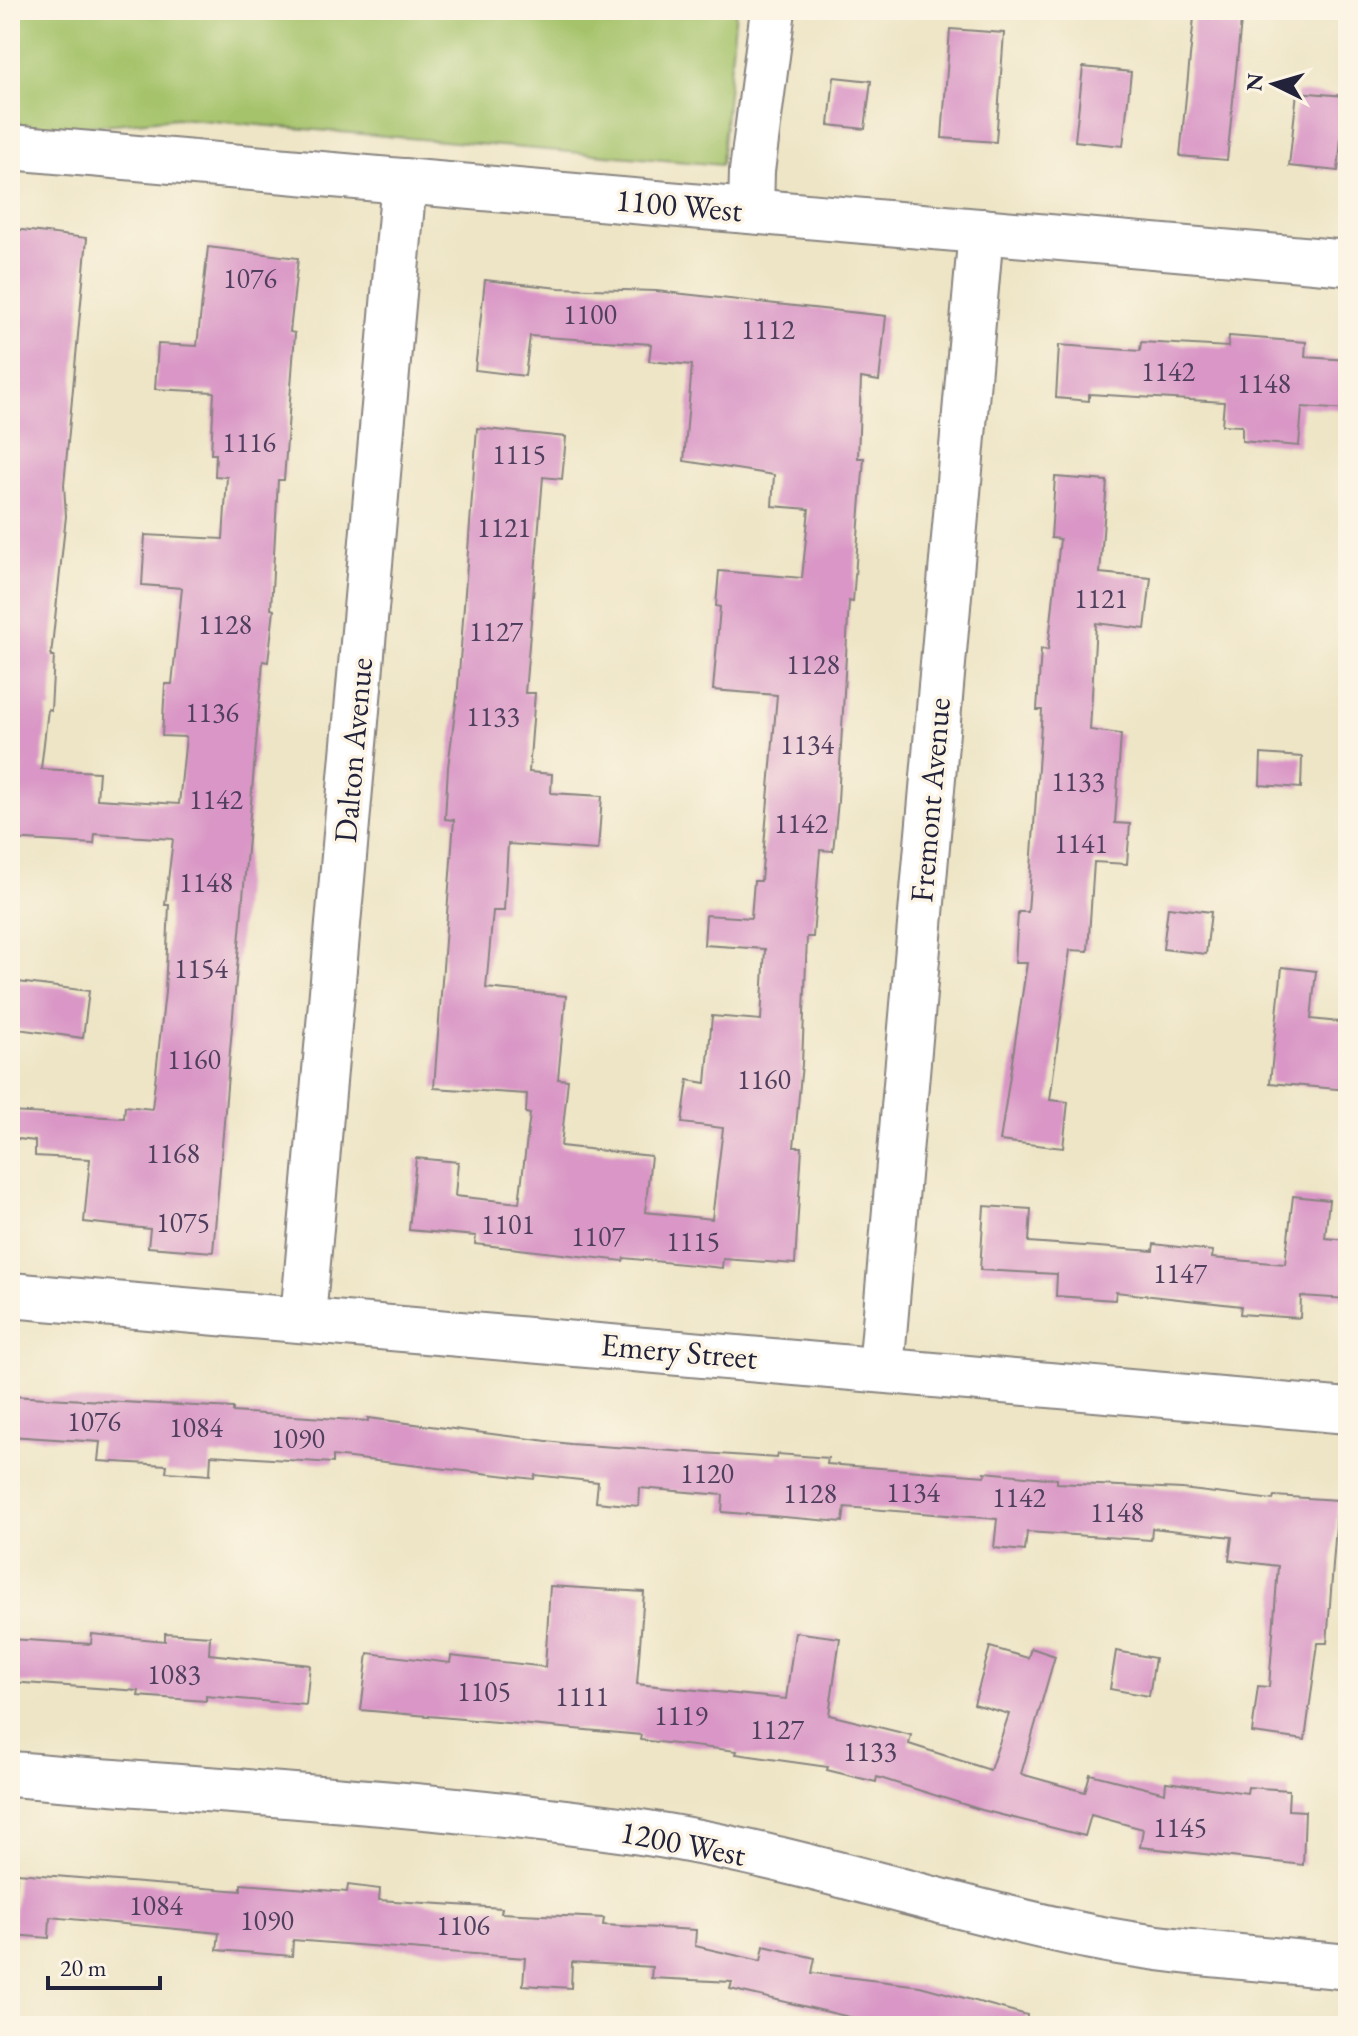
<svg xmlns="http://www.w3.org/2000/svg" width="1358" height="2036" viewBox="0 0 1358 2036" font-family="'EB Garamond',serif">
	<rect width="100%" height="100%" fill="#fcf5e5"/>
	<filter id="ink" filterUnits="userSpaceOnUse"><feTurbulence type="fractalNoise" baseFrequency=".0125" numOctaves="2"/><feDisplacementMap in="SourceGraphic" scale="16" xChannelSelector="R" yChannelSelector="G"/><feConvolveMatrix kernelMatrix="1 2 1 2 8 2 1 2 1" color-interpolation-filters="sRGB"/></filter>
	<filter id="wash" filterUnits="userSpaceOnUse"><feTurbulence type="fractalNoise" baseFrequency=".006" numOctaves="4" result="noise"/><feDisplacementMap in="SourceGraphic" scale="32" xChannelSelector="R" yChannelSelector="G"/><feGaussianBlur stdDeviation="1.8" result="paint"/><feColorMatrix in="noise" values="0 0 0 0 0 0 0 0 0 0 0 0 0 0 0 0 0 1.4 0 .05"/><feComposite in="paint" operator="in"/></filter>
	<g filter="url(#wash)">
		<rect width="100%" height="100%" fill="#eee5c6"/>
		<polygon fill="#a5c36a" stroke="#647252" stroke-width="2" points="10,10 736,10 721,165 177,118 10,134"/>
		<g id="blocks">
			<g fill="#d996c6">
				<polygon points="1194,17 1241,21 1227,160 1180,156"/>
				<polygon points="950,29 1004,33 996,142 942,138"/>
				<polygon points="1083,67 1131,72 1123,146 1075,141"/>
				<polygon points="834,77 871,81 865,129 829,125"/>
				<polygon points="1297,92 1345,96 1338,171 1289,166"/>
				<polygon points="14,229 87,238 64,485 66,516 51,656 54,656 51,710 48,709 41,769 99,772 97,799 179,804 186,737 162,736 165,684 172,684 182,588 142,585 145,535 223,539 227,477 215,476 216,454 211,454 214,392 155,389 158,344 197,346 208,247 298,258 290,332 295,333 284,480 278,480 271,609 274,610 268,662 263,661 213,1252 148,1247 150,1229 84,1222 90,1159 35,1156 35,1141 10,1138 10,1112 124,1118 125,1106 152,1109 165,992 169,905 165,905 173,839 95,834 94,844 10,839 10,270"/>
				<polygon points="485,280 559,288 656,291 886,316 879,381 861,378 858,458 864,458 853,602 849,601 838,801 833,851 820,850 813,937 807,937 802,1064 794,1147 802,1147 795,1264 723,1259 722,1268 624,1258 623,1261 475,1244 476,1236 409,1230 416,1158 458,1162 455,1196 519,1203 530,1114 526,1113 527,1094 434,1088 454,820 445,819 448,767 458,688 477,428 566,437 562,479 543,477 525,693 535,693 529,772 552,774 551,793 602,796 598,850 508,844 504,911 493,911 486,988 566,996 558,1079 568,1080 561,1146 651,1156 645,1212 712,1219 723,1128 682,1123 688,1080 706,1083 712,1016 761,1020 765,949 704,945 706,915 751,918 754,881 761,881 777,695 713,690 720,607 716,606 719,571 802,578 809,509 772,506 774,475 684,461 692,365 649,361 651,344 530,336 525,376 475,370"/>
				<polygon points="1229,336 1306,342 1305,357 1348,360 1348,410 1302,407 1299,446 1242,441 1242,426 1222,425 1224,402 1089,394 1089,401 1056,398 1059,345 1140,351 1141,342 1228,347"/>
				<polygon points="1055,477 1107,481 1100,573 1151,578 1145,629 1096,623 1090,730 1121,734 1115,823 1130,824 1127,864 1094,862 1088,951 1070,950 1050,1100 1068,1102 1063,1148 1000,1141 1027,963 1015,963 1018,912 1028,912 1042,710 1037,710 1041,649 1048,650 1060,539 1051,538"/>
				<polygon points="1261,754 1302,757 1301,788 1260,785"/>
				<polygon points="1168,907 1211,912 1206,954 1163,949"/>
				<polygon points="1282,967 1316,971 1311,1019 1348,1023 1348,1090 1270,1083"/>
				<polygon points="10,981 89,991 83,1038 10,1028"/>
				<polygon points="1293,1196 1329,1200 1325,1238 1348,1240 1348,1299 1301,1296 1300,1318 1240,1314 1241,1306 1116,1292 1115,1300 1056,1296 1057,1274 980,1270 984,1206 1031,1209 1029,1242 1153,1251 1154,1244 1213,1251 1212,1258 1285,1264"/>
				<polygon points="10,1396 233,1408 233,1412 368,1421 368,1418 570,1444 777,1458 778,1454 828,1458 827,1464 985,1476 985,1472 1057,1479 1057,1483 1182,1489 1273,1500 1274,1496 1338,1500 1327,1643 1318,1643 1305,1740 1252,1733 1258,1686 1269,1687 1278,1566 1229,1560 1232,1537 1152,1528 1151,1540 1027,1532 1025,1551 994,1548 997,1519 845,1507 843,1522 722,1512 723,1495 640,1488 639,1506 596,1502 598,1482 535,1475 534,1479 333,1456 333,1463 211,1455 210,1475 166,1472 167,1465 98,1461 100,1442 10,1436"/>
				<polygon points="550,1586 644,1592 637,1684 786,1699 795,1632 840,1638 829,1715 911,1735 909,1744 990,1770 1009,1714 974,1704 990,1647 1028,1658 1031,1648 1055,1656 1021,1774 1085,1792 1090,1774 1165,1793 1166,1782 1247,1793 1248,1787 1289,1790 1288,1810 1305,1811 1303,1865 1140,1847 1143,1829 1091,1815 1085,1836 982,1810 877,1777 876,1782 827,1770 828,1767 736,1754 737,1751 640,1740 641,1735 361,1710 368,1653 450,1663 451,1656 545,1667"/>
				<polygon points="165,1633 210,1636 209,1654 310,1665 306,1705 206,1696 206,1701 138,1696 139,1691 10,1682 10,1639 91,1644 92,1634 165,1641"/>
				<polygon points="1116,1651 1155,1658 1149,1696 1110,1689"/>
				<polygon points="17,1873 241,1891 241,1884 347,1892 348,1885 380,1889 379,1900 502,1908 501,1913 604,1918 603,1925 696,1930 695,1946 761,1961 764,1946 815,1958 812,1973 920,1986 1027,2015 1026,2026 853,2023 854,2018 730,1989 732,1982 651,1978 652,1967 572,1962 571,1988 523,1985 525,1958 293,1940 292,1956 217,1950 219,1933 50,1917 49,1938 13,1935"/>
			</g>
		</g>
	</g>
	<g filter="url(#ink)">
		<use href="#blocks" fill-opacity="0" stroke="#888480" stroke-width="2"/>
		<g fill="none" stroke-linecap="round" stroke-linejoin="round">
			<g stroke="#888480" stroke-width="48">
				<g id="minor">
					<polyline points="10,147 1348,263"/>
					<polyline points="751,211 752,171 773,10"/>
					<polyline points="10,1295 1348,1411"/>
					<polyline points="303,1318 404,181"/>
					<polyline points="881,1369 981,231"/>
					<path d="M10,1774C218,1791 427,1802 634,1831C788,1853 938,1906 1091,1937C1176,1954 1262,1958 1348,1967"/>
				</g>
			</g>
			<use href="#minor" stroke="#fff" stroke-width="44"/>
		</g>
	</g>
	<g text-anchor="middle" dominant-baseline="central" stroke-width="7" stroke-linejoin="round" paint-order="stroke">
		<g font-size="28" fill="#503f5e">
			<text x="250" y="278">1076</text>
			<text x="590" y="314">1100</text>
			<text x="768" y="329">1112</text>
			<text x="1168" y="371">1142</text>
			<text x="1264" y="383">1148</text>
			<text x="249" y="442">1116</text>
			<text x="519" y="454">1115</text>
			<text x="504" y="527">1121</text>
			<text x="1101" y="598">1121</text>
			<text x="225" y="624">1128</text>
			<text x="496" y="631">1127</text>
			<text x="813" y="664">1128</text>
			<text x="212" y="712">1136</text>
			<text x="493" y="716">1133</text>
			<text x="807" y="744">1134</text>
			<text x="1078" y="781">1133</text>
			<text x="216" y="799">1142</text>
			<text x="801" y="823">1142</text>
			<text x="1081" y="843">1141</text>
			<text x="206" y="882">1148</text>
			<text x="201" y="968">1154</text>
			<text x="194" y="1059">1160</text>
			<text x="764" y="1079">1160</text>
			<text x="173" y="1153">1168</text>
			<text x="183" y="1222">1075</text>
			<text x="508" y="1224">1101</text>
			<text x="598" y="1236">1107</text>
			<text x="693" y="1241">1115</text>
			<text x="1180" y="1273">1147</text>
			<text x="94" y="1421">1076</text>
			<text x="196" y="1427">1084</text>
			<text x="298" y="1438">1090</text>
			<text x="707" y="1473">1120</text>
			<text x="913" y="1492">1134</text>
			<text x="810" y="1493">1128</text>
			<text x="1019" y="1497">1142</text>
			<text x="1117" y="1512">1148</text>
			<text x="174" y="1674">1083</text>
			<text x="484" y="1691">1105</text>
			<text x="582" y="1696">1111</text>
			<text x="681" y="1715">1119</text>
			<text x="777" y="1729">1127</text>
			<text x="870" y="1751">1133</text>
			<text x="1180" y="1827">1145</text>
			<text x="156" y="1905">1084</text>
			<text x="267" y="1920">1090</text>
			<text x="463" y="1925">1106</text>
		</g>
		<g font-size="32" fill="#22223b" stroke="#fcf5e5">
			<text transform="translate(679 205) rotate(5)">1100 West</text>
			<text transform="translate(353 750) rotate(-85)">Dalton Avenue</text>
			<text transform="translate(930 800) rotate(-85)">Fremont Avenue</text>
			<text transform="translate(679 1351) rotate(5)">Emery Street</text>
			<text transform="translate(683 1843) rotate(11)">1200 West</text>
		</g>
	</g>
	<rect width="1358" height="2036" fill="none" stroke="#fcf5e5" stroke-width="40"/>
	<g transform="translate(1274 84) rotate(275)" stroke="#fcf5e5" stroke-width="6" paint-order="stroke">
	<path d="M0-6L14 30L0 20L-14 30Z" fill="#22223b"/>
	<text y="-12" font-size="22" font-weight="bold" text-anchor="middle" fill="#22223b">N</text>
	</g>
	<path d="M48 1976v12h112v-12" fill="none" stroke="#22223b" stroke-width="4"/>
	<text x="60" y="1976" font-size="24" fill="#22223b" stroke="#fcf5e5" stroke-width="6" paint-order="stroke">20 m</text>
</svg>
